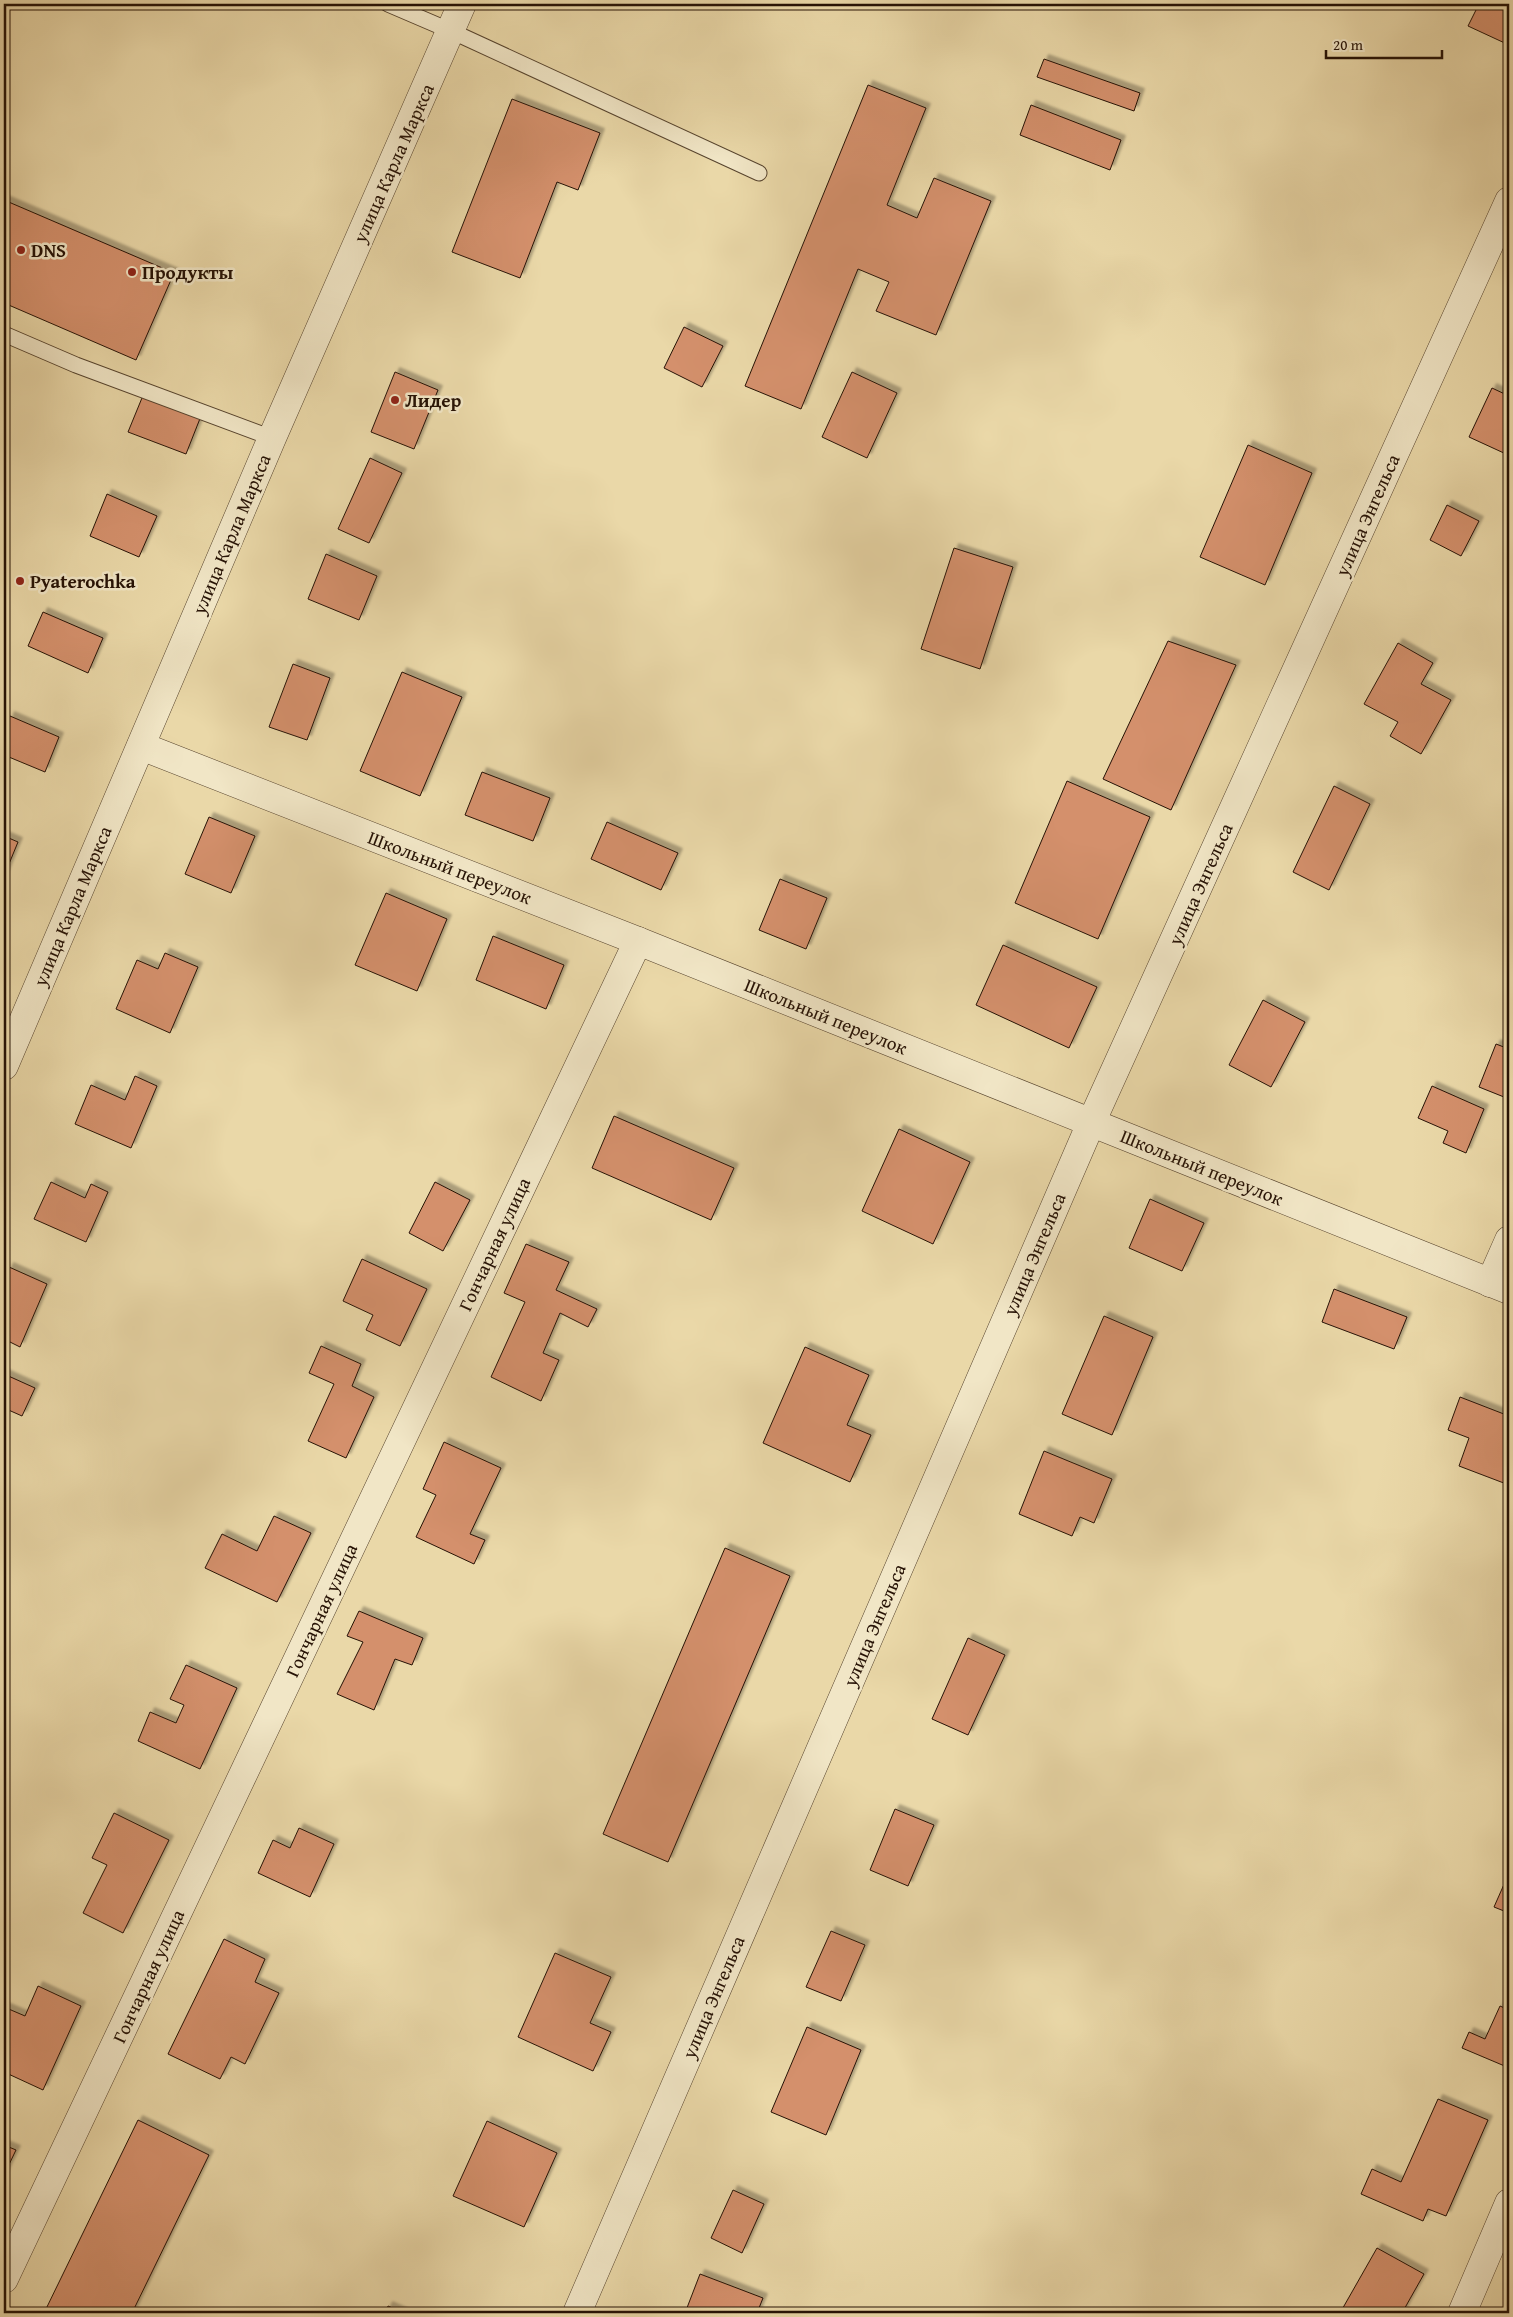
<svg xmlns="http://www.w3.org/2000/svg" width="1513" height="2317" viewBox="0 0 1513 2317" font-family="'Gentium Book Plus',serif">
	<defs>
		<filter id="shadow"><feDropShadow dx="4.5" dy="-4.5" stdDeviation="1" flood-color="#0004"/></filter>
	</defs>
	<rect width="100%" height="100%" fill="#ead8a8"/>
	<filter id="stains"><feTurbulence type="fractalNoise" baseFrequency=".004" numOctaves="4"/><feColorMatrix values="0 0 0 0 .2 0 0 0 0 .09 0 0 0 0 .02 0 0 0 .5 -.17"/></filter>
	<radialGradient id="worn" r=".72"><stop offset=".6" stop-color="#630" stop-opacity="0"/><stop offset="1" stop-color="#630" stop-opacity=".3"/></radialGradient>
	<g fill="#d4906c" stroke="#261205" filter="url(#shadow)">
		<polygon points="1479,4 1509,4 1509,45 1468,26"/>
		<polygon points="1044,59 1140,93 1134,111 1037,77"/>
		<polygon points="868,85 926,108 887,205 917,218 934,178 991,201 936,335 876,311 889,282 858,269 801,409 745,386"/>
		<polygon points="512,99 600,133 578,190 557,182 520,278 452,252"/>
		<polygon points="1031,105 1121,140 1110,170 1020,135"/>
		<polygon points="4,200 174,273 136,360 4,303"/>
		<polygon points="684,327 723,346 702,387 664,368"/>
		<polygon points="395,372 438,390 414,449 371,432"/>
		<polygon points="852,372 897,393 867,458 822,437"/>
		<polygon points="1492,388 1509,396 1509,447 1506,454 1469,437"/>
		<polygon points="144,393 201,416 186,454 128,432"/>
		<polygon points="1248,445 1312,473 1265,585 1200,557"/>
		<polygon points="370,458 402,473 369,543 338,529"/>
		<polygon points="107,494 157,516 139,557 90,536"/>
		<polygon points="1447,505 1479,521 1461,556 1430,540"/>
		<polygon points="954,548 1013,567 980,669 921,649"/>
		<polygon points="326,554 377,576 359,620 308,599"/>
		<polygon points="43,612 103,638 88,673 28,646"/>
		<polygon points="1168,641 1236,665 1171,810 1103,779"/>
		<polygon points="1398,643 1433,663 1421,684 1451,700 1421,754 1390,736 1398,722 1364,704"/>
		<polygon points="293,664 330,678 307,740 269,727"/>
		<polygon points="402,672 462,697 420,796 360,771"/>
		<polygon points="10,716 59,737 45,772 4,755 4,731"/>
		<polygon points="482,772 550,798 533,841 465,815"/>
		<polygon points="1067,781 1150,817 1098,939 1015,903"/>
		<polygon points="1334,786 1370,804 1329,890 1293,872"/>
		<polygon points="209,817 255,836 231,893 185,874"/>
		<polygon points="607,822 678,853 661,890 591,859"/>
		<polygon points="4,836 18,842 4,876"/>
		<polygon points="780,879 827,898 806,949 759,930"/>
		<polygon points="386,893 447,919 417,991 355,965"/>
		<polygon points="493,936 564,965 546,1009 476,980"/>
		<polygon points="1003,945 1097,987 1069,1048 976,1005"/>
		<polygon points="165,953 198,967 170,1033 116,1009 137,960 158,969"/>
		<polygon points="1263,1000 1305,1022 1271,1087 1229,1065"/>
		<polygon points="1496,1044 1509,1049 1509,1099 1479,1087"/>
		<polygon points="135,1076 157,1086 131,1148 75,1124 91,1085 125,1100"/>
		<polygon points="1432,1086 1484,1109 1466,1153 1443,1143 1448,1131 1418,1118"/>
		<polygon points="614,1116 734,1168 711,1220 592,1168"/>
		<polygon points="899,1129 970,1162 933,1244 862,1211"/>
		<polygon points="51,1182 85,1198 91,1184 108,1192 86,1242 34,1219"/>
		<polygon points="435,1182 470,1200 443,1251 409,1233"/>
		<polygon points="1150,1199 1204,1223 1182,1271 1129,1248"/>
		<polygon points="526,1244 569,1262 556,1290 597,1309 588,1327 560,1313 543,1353 559,1360 541,1401 491,1377 525,1302 504,1293"/>
		<polygon points="362,1259 427,1289 400,1346 366,1330 373,1315 343,1301"/>
		<polygon points="9,1267 47,1284 20,1347 4,1339 4,1278"/>
		<polygon points="1334,1289 1407,1317 1394,1349 1322,1322"/>
		<polygon points="1104,1316 1153,1337 1112,1435 1062,1414"/>
		<polygon points="321,1346 361,1364 352,1386 374,1397 346,1458 308,1441 334,1384 309,1373"/>
		<polygon points="805,1347 869,1375 847,1425 871,1435 850,1482 763,1443"/>
		<polygon points="4,1374 35,1388 22,1416 4,1408"/>
		<polygon points="1460,1397 1509,1416 1509,1485 1459,1466 1469,1438 1448,1430"/>
		<polygon points="444,1442 501,1468 470,1534 485,1540 474,1564 416,1537 436,1495 423,1489"/>
		<polygon points="1044,1451 1112,1479 1094,1523 1080,1517 1072,1536 1019,1514"/>
		<polygon points="274,1516 311,1533 277,1602 205,1568 222,1534 257,1551"/>
		<polygon points="725,1548 790,1576 668,1862 603,1834"/>
		<polygon points="359,1611 423,1638 412,1665 395,1659 374,1710 337,1694 363,1642 347,1636"/>
		<polygon points="968,1638 1005,1655 968,1735 932,1719"/>
		<polygon points="186,1665 237,1688 200,1769 138,1741 150,1712 176,1723 184,1705 170,1699"/>
		<polygon points="895,1809 934,1825 908,1886 870,1870"/>
		<polygon points="114,1813 169,1840 123,1933 83,1913 107,1865 92,1858"/>
		<polygon points="299,1828 334,1844 310,1897 258,1873 273,1840 290,1848"/>
		<polygon points="1509,1873 1509,1913 1494,1907"/>
		<polygon points="831,1931 865,1945 841,2001 806,1987"/>
		<polygon points="224,1939 265,1959 255,1982 279,1993 245,2064 231,2057 220,2079 168,2054"/>
		<polygon points="555,1953 611,1977 590,2023 611,2032 593,2071 518,2037"/>
		<polygon points="38,1986 81,2006 43,2090 4,2072 4,2058 7,2051 4,2049 4,2007 25,2016"/>
		<polygon points="1500,2006 1509,2010 1509,2062 1507,2067 1462,2048 1469,2032 1485,2039"/>
		<polygon points="807,2027 861,2050 826,2135 771,2112"/>
		<polygon points="1438,2099 1488,2120 1446,2216 1428,2209 1423,2221 1361,2194 1372,2169 1401,2182"/>
		<polygon points="138,2120 209,2155 132,2313 44,2313"/>
		<polygon points="487,2121 557,2153 524,2227 453,2196"/>
		<polygon points="4,2145 16,2150 4,2175"/>
		<polygon points="733,2190 764,2204 742,2253 711,2238"/>
		<polygon points="1377,2248 1424,2274 1402,2313 1340,2313"/>
		<polygon points="700,2274 763,2298 757,2313 685,2313"/>
		<polygon points="388,2306 404,2313 385,2313"/>
	</g>
	<g fill="none" stroke-linecap="round" stroke-linejoin="round">
		<g stroke="#57442e" stroke-width="17">
			<g id="service">
				<polyline points="388,4 451,31 759,173"/>
				<polyline points="4,334 76,365 272,438"/>
			</g>
		</g>
		<g stroke="#57442e" stroke-width="29">
			<g id="minor">
				<polyline points="141,746 638,941 1509,1290"/>
				<polyline points="1490,1283 1509,1240"/>
				<polyline points="4,2279 638,941"/>
				<polyline points="577,2313 1091,1123 1509,201"/>
				<polyline points="1462,2313 1509,2203"/>
			</g>
		</g>
		<g stroke="#57442e" stroke-width="29">
			<polyline id="tertiary" points="4,1066 272,438 462,4"/>
		</g>
		<use href="#service" stroke="#f1e6c6" stroke-width="15"/>
		<use href="#minor" stroke="#f1e6c6" stroke-width="28"/>
		<use href="#tertiary" stroke="#f1e6c6" stroke-width="28"/>
	</g>
	<g fill="#8f2418" stroke="#f1e6c6" stroke-width="2">
		<circle cx="21" cy="250" r="5"/>
		<circle cx="132" cy="272" r="5"/>
		<circle cx="395" cy="400" r="5"/>
		<circle cx="20" cy="581" r="5"/>
	</g>
	<g text-anchor="middle" dominant-baseline="central" stroke-width="5" stroke-linejoin="round" paint-order="stroke">
		<g font-size="19" fill="#261205" stroke="#f1e6c6">
			<text transform="translate(393 163) rotate(-66)">улица Карла Маркса</text>
			<text transform="translate(1367 515) rotate(-66)">улица Энгельса</text>
			<text transform="translate(231 534) rotate(-67)">улица Карла Маркса</text>
			<text transform="translate(450 867) rotate(21)">Школьный переулок</text>
			<text transform="translate(1200 884) rotate(-66)">улица Энгельса</text>
			<text transform="translate(72 906) rotate(-67)">улица Карла Маркса</text>
			<text transform="translate(826 1016) rotate(22)">Школьный переулок</text>
			<text transform="translate(1202 1167) rotate(22)">Школьный переулок</text>
			<text transform="translate(494 1244) rotate(-65)">Гончарная улица</text>
			<text transform="translate(1034 1254) rotate(-67)">улица Энгельса</text>
			<text transform="translate(321 1610) rotate(-65)">Гончарная улица</text>
			<text transform="translate(874 1625) rotate(-67)">улица Энгельса</text>
			<text transform="translate(148 1976) rotate(-65)">Гончарная улица</text>
			<text transform="translate(713 1997) rotate(-67)">улица Энгельса</text>
		</g>
		<g font-size="19" font-weight="bold" fill="#261205" stroke="#f1e6c6" text-anchor="start">
			<text x="31" y="250">DNS</text>
			<text x="142" y="272">Продукты</text>
			<text x="405" y="400">Лидер</text>
			<text x="30" y="581">Pyaterochka</text>
		</g>
	</g>
	<rect width="1513" height="2317" fill="none" stroke="#ead8a8" stroke-width="20"/>
	<rect x="5" y="5" width="1503" height="2307" fill="none" stroke="#261205" stroke-width="2.5"/>
	<rect x="10" y="10" width="1493" height="2297" fill="none" stroke="#261205"/>
	<path d="M1326 50v8h116v-8" fill="none" stroke="#261205" stroke-width="2.5"/>
	<text x="1333" y="50" font-size="15" fill="#261205" stroke="#f1e6c6" stroke-width="4" paint-order="stroke">20 m</text>
	<rect width="100%" height="100%" filter="url(#stains)"/>
	<rect width="100%" height="100%" fill="url(#worn)"/>
</svg>
